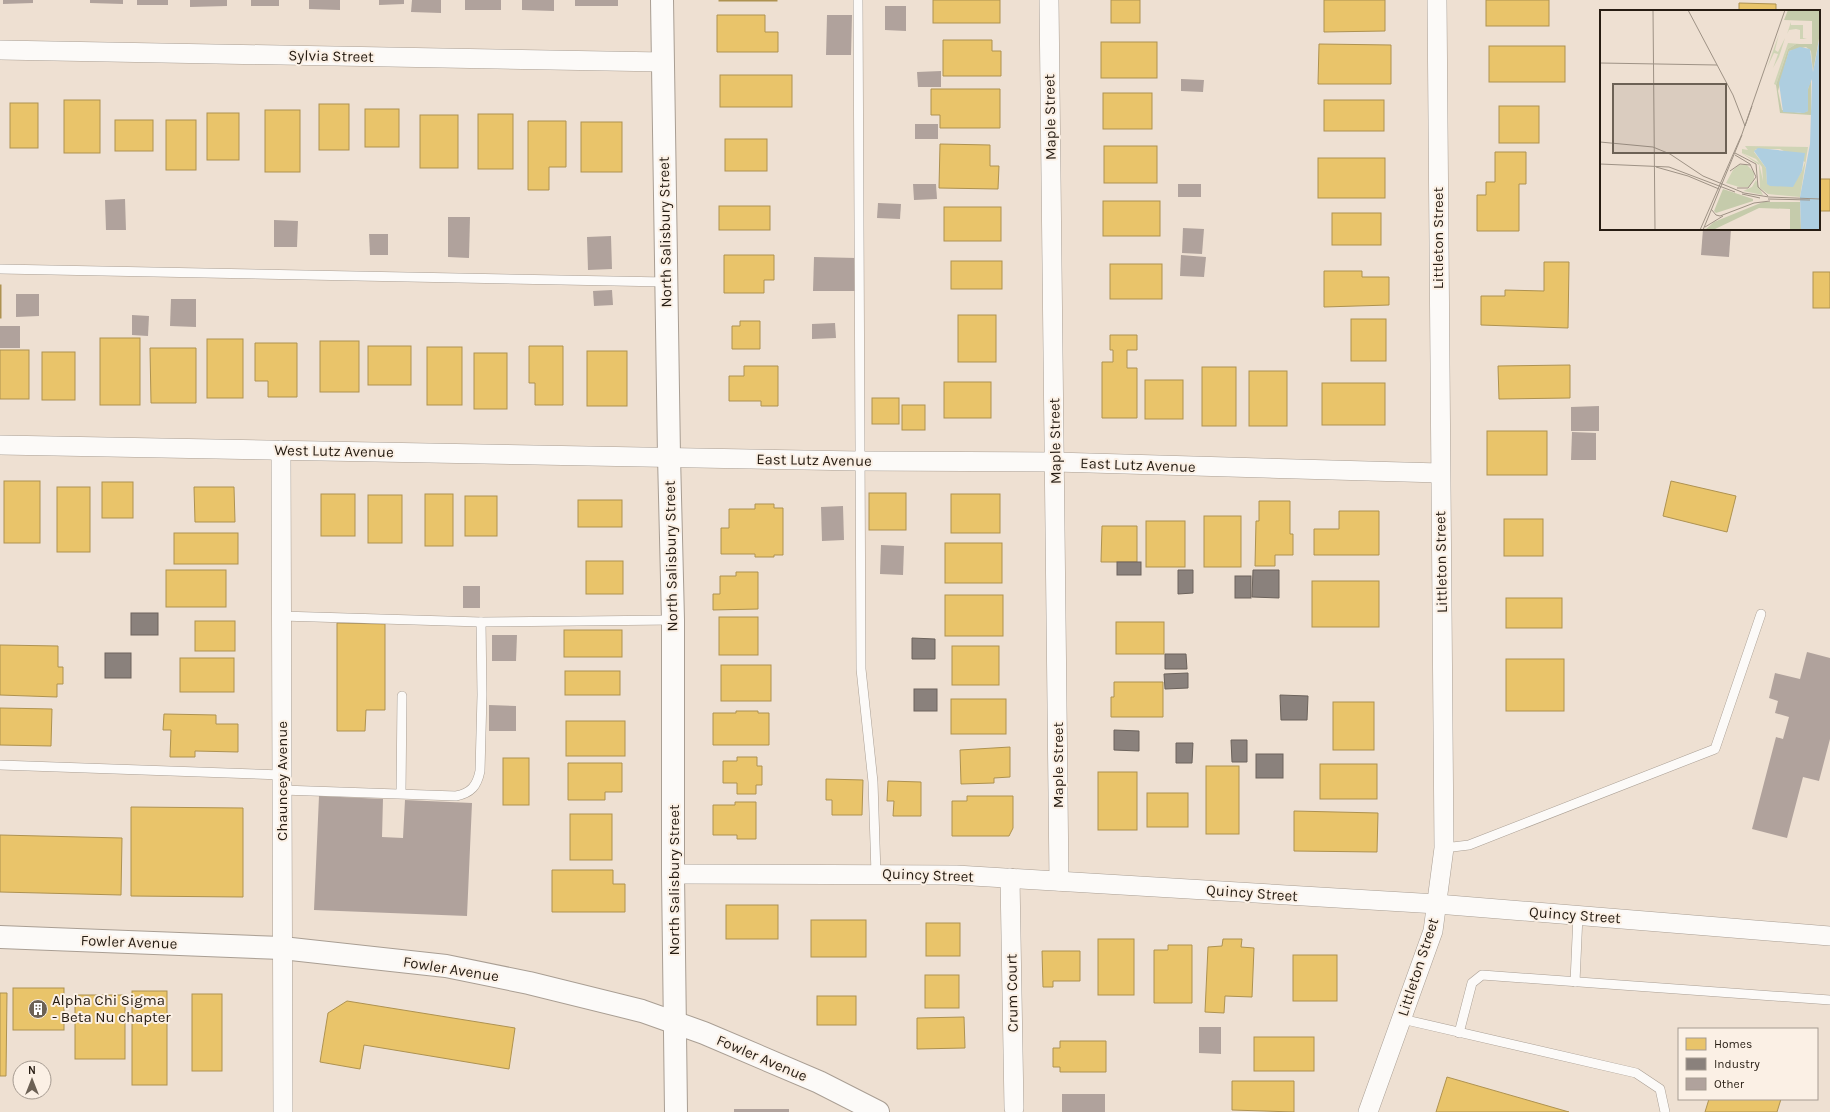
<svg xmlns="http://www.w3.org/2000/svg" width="1830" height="1112" viewBox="0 0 1830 1112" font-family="Karla,sans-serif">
	<rect width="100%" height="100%" fill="#eee0d2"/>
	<g fill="#e9c46a" stroke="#ae9250">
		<rect x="719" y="0" width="58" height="1"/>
		<rect x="933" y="0" width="67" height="23"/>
		<rect x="1111" y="0" width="29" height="23"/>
		<polygon points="1324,0 1385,0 1385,31 1324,32"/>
		<rect x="1486" y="0" width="63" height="26"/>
		<polygon points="1739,3 1776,4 1776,11 1739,11"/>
		<polygon points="717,15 765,15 765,32 778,32 778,52 717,52"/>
		<polygon points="943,40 992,40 992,51 1001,51 1001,76 943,76"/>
		<rect x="1101" y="42" width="56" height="36"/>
		<polygon points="1319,44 1391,45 1391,84 1318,84"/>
		<rect x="1489" y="46" width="76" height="36"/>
		<rect x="720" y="75" width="72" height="32"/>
		<polygon points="931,89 1000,89 1000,128 940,128 940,115 931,115"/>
		<rect x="1103" y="93" width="49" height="36"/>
		<rect x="64" y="100" width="36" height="53"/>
		<rect x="1324" y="100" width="60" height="31"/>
		<rect x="10" y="103" width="28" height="45"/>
		<rect x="319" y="104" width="30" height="46"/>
		<rect x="1499" y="106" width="40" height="37"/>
		<rect x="365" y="109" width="34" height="38"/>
		<rect x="265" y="110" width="35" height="62"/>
		<rect x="207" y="113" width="32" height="47"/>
		<rect x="478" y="114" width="35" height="55"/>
		<rect x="420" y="115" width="38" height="53"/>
		<rect x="115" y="120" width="38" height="31"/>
		<rect x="166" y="120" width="30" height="50"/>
		<polygon points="528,121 566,121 566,167 549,167 549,190 528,190"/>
		<rect x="581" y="122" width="41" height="50"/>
		<rect x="725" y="139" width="42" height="32"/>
		<polygon points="940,144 990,145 990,166 999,166 998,189 939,188"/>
		<rect x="1104" y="146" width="53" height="37"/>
		<polygon points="1495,152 1526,152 1526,184 1519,184 1519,231 1477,231 1477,195 1486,195 1486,182 1495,182"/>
		<rect x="1318" y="158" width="67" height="40"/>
		<rect x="1819" y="179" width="11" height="32"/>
		<rect x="1103" y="201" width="57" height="35"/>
		<rect x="719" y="206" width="51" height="24"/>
		<rect x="944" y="207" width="57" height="34"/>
		<rect x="1332" y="213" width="49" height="32"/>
		<polygon points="724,255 774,255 774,280 764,280 764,293 724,293"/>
		<rect x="951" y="261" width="51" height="28"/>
		<polygon points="1544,262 1569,262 1568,328 1481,325 1481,296 1505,296 1505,290 1544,291"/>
		<rect x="1110" y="264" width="52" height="35"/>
		<polygon points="1324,271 1362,271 1362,277 1389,277 1389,305 1324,307"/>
		<rect x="1813" y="272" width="17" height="36"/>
		<rect x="0" y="285" width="1" height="33"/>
		<rect x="958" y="315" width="38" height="47"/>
		<rect x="1351" y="319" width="35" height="42"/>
		<polygon points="740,321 760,321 760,349 732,349 732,326 740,326"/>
		<polygon points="1110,335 1137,335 1137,350 1127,350 1127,368 1137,368 1137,418 1102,418 1102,362 1113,362 1113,350 1110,350"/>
		<rect x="100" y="338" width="40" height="67"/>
		<rect x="207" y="339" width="36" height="59"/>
		<rect x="320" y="341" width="39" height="51"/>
		<polygon points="255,343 297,343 297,397 268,397 268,381 255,381"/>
		<rect x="368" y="346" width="43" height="39"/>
		<polygon points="529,346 563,346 563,405 535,405 535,383 529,383"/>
		<rect x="427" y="347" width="35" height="58"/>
		<polygon points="150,348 196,348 196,403 151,403"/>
		<rect x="0" y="350" width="29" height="49"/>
		<rect x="587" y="351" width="40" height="55"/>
		<rect x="42" y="352" width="33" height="48"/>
		<rect x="474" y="353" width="33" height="56"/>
		<polygon points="1570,365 1570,398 1499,399 1498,366"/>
		<polygon points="744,366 778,366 778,406 761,406 761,401 729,401 729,376 744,376"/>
		<rect x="1202" y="367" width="34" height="59"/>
		<rect x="1249" y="371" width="38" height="55"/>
		<rect x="1145" y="380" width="38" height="39"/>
		<rect x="944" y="382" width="47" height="36"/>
		<rect x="1322" y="383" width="63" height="42"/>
		<rect x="872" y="398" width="27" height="26"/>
		<rect x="902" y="405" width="23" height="25"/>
		<rect x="1487" y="431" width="60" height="44"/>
		<rect x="4" y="481" width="36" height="62"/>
		<polygon points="1671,481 1736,496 1727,532 1663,516"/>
		<rect x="102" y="482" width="31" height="36"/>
		<rect x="57" y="487" width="33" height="65"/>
		<polygon points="194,487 234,487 235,522 195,522"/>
		<rect x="869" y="493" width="37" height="37"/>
		<rect x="321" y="494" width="34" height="42"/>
		<rect x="425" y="494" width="28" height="52"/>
		<rect x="951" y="494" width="49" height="39"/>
		<rect x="368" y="495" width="34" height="48"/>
		<rect x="465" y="496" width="32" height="40"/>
		<rect x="578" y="500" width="44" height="27"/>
		<polygon points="1259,501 1290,501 1290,534 1293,534 1293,555 1275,555 1275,566 1255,566 1256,521 1259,521"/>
		<polygon points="755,504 774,504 774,508 783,508 783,555 774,555 774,557 755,557 755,554 721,554 721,528 729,528 729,509 755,509"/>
		<polygon points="1339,511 1379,511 1379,555 1314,555 1314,529 1339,529"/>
		<rect x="1204" y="516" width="37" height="51"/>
		<rect x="1504" y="519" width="39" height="37"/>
		<rect x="1146" y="521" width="39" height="46"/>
		<polygon points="1102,526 1137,526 1137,562 1101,562"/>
		<rect x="174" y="533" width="64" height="31"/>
		<rect x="945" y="543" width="57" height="40"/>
		<rect x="586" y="561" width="37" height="33"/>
		<rect x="166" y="570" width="60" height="37"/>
		<polygon points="736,572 758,572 758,609 713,610 713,594 720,594 720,576 736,576"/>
		<rect x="1312" y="581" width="67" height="46"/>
		<rect x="945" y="595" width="58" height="41"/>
		<rect x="1506" y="598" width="56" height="30"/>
		<rect x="719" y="617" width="39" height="38"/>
		<rect x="195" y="621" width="40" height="30"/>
		<rect x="1116" y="622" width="48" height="32"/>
		<polygon points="337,623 385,624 385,710 366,710 365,731 337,731"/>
		<rect x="564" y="630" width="58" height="27"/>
		<polygon points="0,645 58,646 58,667 63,667 63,684 57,684 57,697 0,695"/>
		<rect x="952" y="646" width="47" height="39"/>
		<rect x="180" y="658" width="54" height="34"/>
		<rect x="1506" y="659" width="58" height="52"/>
		<rect x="721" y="665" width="50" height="36"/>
		<rect x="565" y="671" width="55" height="24"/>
		<polygon points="1114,682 1163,682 1163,717 1111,717 1111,697 1114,697"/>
		<rect x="951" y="699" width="55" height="35"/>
		<rect x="1333" y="702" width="41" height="48"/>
		<polygon points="0,708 52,709 51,746 0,745"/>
		<polygon points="736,711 758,711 758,713 769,713 769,745 713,745 713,713 736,713"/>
		<polygon points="164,714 216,715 216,724 238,724 238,752 195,751 195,757 170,757 171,730 163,730"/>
		<rect x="566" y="721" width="59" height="35"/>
		<polygon points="1010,747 1010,777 994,778 994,783 961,784 960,750"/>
		<polygon points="737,757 757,757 757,766 762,766 762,785 756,785 756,794 737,794 737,783 723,783 723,761 737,761"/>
		<rect x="503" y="758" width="26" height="47"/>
		<polygon points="568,763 622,763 622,792 605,792 605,800 568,800"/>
		<rect x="1320" y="764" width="57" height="35"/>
		<rect x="1206" y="766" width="33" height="68"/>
		<rect x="1098" y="772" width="39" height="58"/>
		<polygon points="826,779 863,780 862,815 832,815 832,800 826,800"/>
		<polygon points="888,781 921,782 921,816 893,816 894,801 887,801"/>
		<rect x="1147" y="793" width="41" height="34"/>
		<polygon points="967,796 1013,796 1013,828 1009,836 952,836 952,801 967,801"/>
		<polygon points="735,802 756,802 756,839 737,839 737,835 713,835 713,805 735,805"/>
		<polygon points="131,807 243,808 243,897 131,896"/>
		<polygon points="1294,811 1378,813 1377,852 1294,851"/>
		<rect x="570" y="814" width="42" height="46"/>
		<polygon points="0,835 122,838 121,895 0,892"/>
		<polygon points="552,870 613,870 613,884 625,884 625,912 552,912"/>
		<rect x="726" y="905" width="52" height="34"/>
		<rect x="811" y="920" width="55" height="37"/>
		<rect x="926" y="923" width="34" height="33"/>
		<rect x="1098" y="939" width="36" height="56"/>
		<polygon points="1223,939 1242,939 1241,947 1254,948 1252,997 1225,996 1224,1013 1205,1012 1208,947 1222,946"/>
		<polygon points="1168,945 1192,945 1192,1003 1154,1003 1154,950 1168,950"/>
		<polygon points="1042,951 1080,951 1080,981 1053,981 1053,987 1043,987"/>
		<rect x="1293" y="955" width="44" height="46"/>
		<rect x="925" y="975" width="34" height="33"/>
		<rect x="13" y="988" width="51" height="42"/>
		<rect x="132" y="991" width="35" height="94"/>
		<polygon points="0,993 7,993 6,1076 0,1076"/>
		<rect x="192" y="994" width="30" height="77"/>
		<rect x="75" y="995" width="50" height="64"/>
		<rect x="817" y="996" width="39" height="29"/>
		<polygon points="347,1001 515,1028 509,1069 364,1045 360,1069 320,1062 328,1013"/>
		<polygon points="964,1017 965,1048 917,1049 917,1018"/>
		<rect x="1254" y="1037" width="60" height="34"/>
		<polygon points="1060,1041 1106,1041 1106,1072 1060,1072 1060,1067 1053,1067 1053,1048 1060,1048"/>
		<polygon points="1447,1077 1569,1112 1436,1112"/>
		<polygon points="1232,1081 1294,1081 1294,1112 1232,1110"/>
		<polygon points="1709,1099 1781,1099 1777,1112 1705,1112"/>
	</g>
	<g fill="#8a817c" stroke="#6c635c">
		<rect x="1117" y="562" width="24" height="13"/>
		<polygon points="1178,570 1193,570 1193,593 1178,594"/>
		<polygon points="1253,570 1279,570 1279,598 1252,597"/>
		<rect x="1235" y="576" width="16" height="22"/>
		<rect x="131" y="613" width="27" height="22"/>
		<polygon points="912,638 935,639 935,659 912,659"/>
		<rect x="105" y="653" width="26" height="25"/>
		<polygon points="1165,654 1186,654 1187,669 1165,669"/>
		<polygon points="1188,673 1188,688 1165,689 1164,674"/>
		<rect x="914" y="689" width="23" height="22"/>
		<polygon points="1280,695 1308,696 1307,720 1281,720"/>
		<polygon points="1114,730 1139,731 1139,751 1114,750"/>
		<polygon points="1231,740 1247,740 1247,762 1232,762"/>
		<polygon points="1176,743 1193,743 1192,763 1176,763"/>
		<rect x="1256" y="754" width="27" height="24"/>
	</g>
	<g fill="#b0a29c">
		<polygon points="3,0 33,0 33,3 3,4"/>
		<polygon points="90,0 123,0 123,4 90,3"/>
		<rect x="137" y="0" width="31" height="5"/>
		<polygon points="190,0 227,0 227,6 190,7"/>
		<rect x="251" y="0" width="28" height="6"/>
		<polygon points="309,0 340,0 340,10 309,9"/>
		<polygon points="379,0 404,0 404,4 379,5"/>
		<polygon points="412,0 441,0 441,13 411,12"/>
		<rect x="465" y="0" width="36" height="10"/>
		<polygon points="522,0 554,0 554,11 522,10"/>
		<rect x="575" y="0" width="43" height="6"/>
		<polygon points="885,6 906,6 906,31 885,30"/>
		<polygon points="827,15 852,15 851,55 826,55"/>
		<polygon points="941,71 941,87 918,87 917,72"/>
		<polygon points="1181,79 1204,80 1203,92 1181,91"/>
		<rect x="915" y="124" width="23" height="15"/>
		<polygon points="913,184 936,184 937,199 914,200"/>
		<rect x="1178" y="184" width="23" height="13"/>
		<polygon points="125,199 126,230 106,230 105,200"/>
		<polygon points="878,203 901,204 900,219 877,218"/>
		<polygon points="448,217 470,217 469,258 448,257"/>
		<polygon points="274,220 298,221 297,247 274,247"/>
		<polygon points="1183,228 1204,229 1202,254 1182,253"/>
		<polygon points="1703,229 1731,229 1729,257 1701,255"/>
		<polygon points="369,234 388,234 388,255 370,255"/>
		<polygon points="611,236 612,269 588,270 587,237"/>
		<polygon points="1181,255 1206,257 1204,277 1180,276"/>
		<polygon points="814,257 856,258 855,291 813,291"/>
		<polygon points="612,290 613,305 594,306 593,291"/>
		<polygon points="16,294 39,294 39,316 16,317"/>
		<polygon points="171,299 196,299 196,327 170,326"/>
		<polygon points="132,315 149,316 148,336 132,335"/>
		<polygon points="835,323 836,338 812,339 812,324"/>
		<rect x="0" y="326" width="20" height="22"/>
		<polygon points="1599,406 1599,431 1571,431 1571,407"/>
		<polygon points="1572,432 1596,433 1596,460 1571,460"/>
		<polygon points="843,506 844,540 822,541 821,507"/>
		<polygon points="881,545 904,546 903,575 880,574"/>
		<rect x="463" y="586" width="17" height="22"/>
		<polygon points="492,635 517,635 516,661 492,661"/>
		<polygon points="1807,652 1830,658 1830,739 1819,781 1803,777 1787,838 1752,829 1776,737 1783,739 1789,717 1775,713 1778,701 1769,698 1775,673 1800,679"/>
		<polygon points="489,705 516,706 516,731 489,731"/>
		<polygon points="319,796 383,799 382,837 403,838 405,800 472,803 467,916 314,910"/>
		<polygon points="1199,1027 1221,1027 1221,1054 1199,1053"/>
		<rect x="1062" y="1094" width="43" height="18"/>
		<rect x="734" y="1109" width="55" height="3"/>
	</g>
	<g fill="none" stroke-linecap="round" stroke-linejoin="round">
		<g stroke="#a99e93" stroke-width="10">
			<g id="lane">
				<polyline points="858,0 861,669 873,782 876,874"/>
				<polyline points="0,269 666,282"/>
				<polyline points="281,616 481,622 673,620"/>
				<polyline points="0,765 282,775"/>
				<path d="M282,790L456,796C471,793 477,786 480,771L482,695L481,622"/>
				<polyline points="401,793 402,696"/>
				<polyline points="1444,848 1469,845 1715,749 1761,614"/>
				<polyline points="1575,982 1578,915"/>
				<polyline points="1402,1019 1636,1073 1660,1089 1665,1112"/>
				<polyline points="1459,1033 1472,983 1482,975 1830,1000"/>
			</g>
		</g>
		<g stroke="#a99e93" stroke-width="20">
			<g id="street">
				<polyline points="1049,0 1059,881"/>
				<polyline points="0,50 663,62"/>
				<polyline points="0,445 860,461 1055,462 1440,473"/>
				<polyline points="281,450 283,1112"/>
				<polyline points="673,874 956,875 1437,904 1830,936"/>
				<polyline points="1010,878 1014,1108"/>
				<polyline points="1368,1112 1433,931 1444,848 1437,0"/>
			</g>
		</g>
		<g stroke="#a99e93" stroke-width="24">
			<polyline id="secondary" points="662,0 669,456 673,620 673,874 676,1112"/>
		</g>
		<g stroke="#a99e93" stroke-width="24">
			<polyline id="primary" points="0,937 282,948 446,966 529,983 642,1011 704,1033 819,1082 878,1112"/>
		</g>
		<use href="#lane" stroke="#fcfaf8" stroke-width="9"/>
		<use href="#street" stroke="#fcfaf8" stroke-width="19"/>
		<use href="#secondary" stroke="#fcfaf8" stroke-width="22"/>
		<use href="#primary" stroke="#fcfaf8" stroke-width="22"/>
	</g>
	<defs>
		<g id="building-disc" transform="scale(1)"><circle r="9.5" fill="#6c6155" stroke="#fbf0e5"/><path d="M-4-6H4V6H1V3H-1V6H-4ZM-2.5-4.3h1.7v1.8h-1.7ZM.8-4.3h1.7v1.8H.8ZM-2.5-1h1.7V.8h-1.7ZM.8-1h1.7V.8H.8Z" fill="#fff"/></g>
	</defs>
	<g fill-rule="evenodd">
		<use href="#building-disc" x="38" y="1009"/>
	</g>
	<g text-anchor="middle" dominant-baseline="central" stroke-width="4" stroke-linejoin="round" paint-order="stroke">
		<g font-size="15" fill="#261c12" stroke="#fbf0e5">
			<text transform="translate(331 56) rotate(1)">Sylvia Street</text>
			<text transform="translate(1050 117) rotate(-91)">Maple Street</text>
			<text transform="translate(665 232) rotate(-91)">North Salisbury Street</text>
			<text transform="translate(1438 238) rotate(-90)">Littleton Street</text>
			<text transform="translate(1055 441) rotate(-91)">Maple Street</text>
			<text transform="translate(334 451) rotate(1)">West Lutz Avenue</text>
			<text transform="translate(814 460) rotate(1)">East Lutz Avenue</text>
			<text transform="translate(1138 465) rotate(2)">East Lutz Avenue</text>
			<text transform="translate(671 556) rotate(-91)">North Salisbury Street</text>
			<text transform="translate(1441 562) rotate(-91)">Littleton Street</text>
			<text transform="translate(1058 765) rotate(-90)">Maple Street</text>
			<text transform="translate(282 781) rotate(-90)">Chauncey Avenue</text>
			<text transform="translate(928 875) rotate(2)">Quincy Street</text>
			<text transform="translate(674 880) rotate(-90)">North Salisbury Street</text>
			<text transform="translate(1252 893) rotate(4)">Quincy Street</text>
			<text transform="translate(1575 915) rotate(4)">Quincy Street</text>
			<text transform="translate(129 942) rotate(2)">Fowler Avenue</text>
			<text transform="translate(1418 967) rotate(-72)">Littleton Street</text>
			<text transform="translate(451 969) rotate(9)">Fowler Avenue</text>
			<text transform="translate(1012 993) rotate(-91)">Crum Court</text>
			<text transform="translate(762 1058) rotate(23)">Fowler Avenue</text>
		</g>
		<g font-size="15" fill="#261c12" stroke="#fbf0e5" text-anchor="start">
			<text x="52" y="1000">Alpha Chi Sigma<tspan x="52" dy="17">- Beta Nu chapter</tspan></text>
		</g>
	</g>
	<g transform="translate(1600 10)">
		<rect width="220" height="220" fill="#eee0d2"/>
		<path d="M191,12V15H203V28L207,29H200V20L196,19L189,20L187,24ZM179,24L175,40L178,42L185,28L179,47L173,58L178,44L174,43L167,58ZM188,33L212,35L196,34L188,39L176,75L174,74ZM145,136L208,137L200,187L168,184L160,178L159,155L140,142L159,153L163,171L162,157L156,149L142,143V139L148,140ZM156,139H180L205,152L202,161L196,170L167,174L166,158L154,142ZM139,155H147L154,162V169L149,177H139L126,173L133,160ZM156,170L163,185L143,181L152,177Z" fill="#cfd4b5" fill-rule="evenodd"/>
		<path d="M188,0H220V23L213,62L211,41L206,37L189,41L178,81L182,100L200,103L208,101V79L211,68V105L180,103L176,75L188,39L196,34H212V11L184,10ZM123,179L153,189V191L116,203L114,201ZM163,192H200L201,220H190V199L159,198L113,220H105L114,212Z" fill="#c5cbab"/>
		<path d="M220,26V220H201L200,187L210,134L212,69L208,79V101L204,103L183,102L179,73L189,41L200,37L210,39L213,62ZM158,138L205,143L202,161L193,177L170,176L167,174L166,158L154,141Z" fill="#aecee0"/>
		<path fill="none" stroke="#9e9285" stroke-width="1" d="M53,0L55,220M88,0L133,85L145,116M0,53L117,55M145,116L152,96M0,132L53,137L70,144L103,166L144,183L169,187L220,189M135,143L156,154L158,177L168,186M135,145L150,154L156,167L148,178H137M0,154L69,157L135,182M56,157L88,166L119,179M130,161L140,154L150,155M142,184L160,188M168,189L210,190M111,199L116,205L120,206L154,193L170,191M105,217L123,206M100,220L142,124L185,0M103,220L142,125"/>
		<path fill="#6c6155" fill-opacity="0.15" stroke="#6c6155" stroke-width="2" d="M13,74H126V143H13Z"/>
		<rect width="220" height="220" fill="none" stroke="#261c12" stroke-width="2"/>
	</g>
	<rect x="1678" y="1028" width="140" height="72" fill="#fbf0e5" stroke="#a69b91"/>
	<rect x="1686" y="1038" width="20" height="12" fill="#e9c46a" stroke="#a69b91"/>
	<text x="1714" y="1048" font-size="12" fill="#261c12">Homes</text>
	<rect x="1686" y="1058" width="20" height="12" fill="#8a817c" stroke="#a69b91"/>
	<text x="1714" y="1068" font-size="12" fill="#261c12">Industry</text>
	<rect x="1686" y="1078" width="20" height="12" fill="#b0a29c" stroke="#a69b91"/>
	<text x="1714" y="1088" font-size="12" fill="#261c12">Other</text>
	<g transform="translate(32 1080)"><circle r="19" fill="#fbf0e5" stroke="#a69b91"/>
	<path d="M0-3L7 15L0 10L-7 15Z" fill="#6c6155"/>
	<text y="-6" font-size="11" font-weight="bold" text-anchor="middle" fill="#261c12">N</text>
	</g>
</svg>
